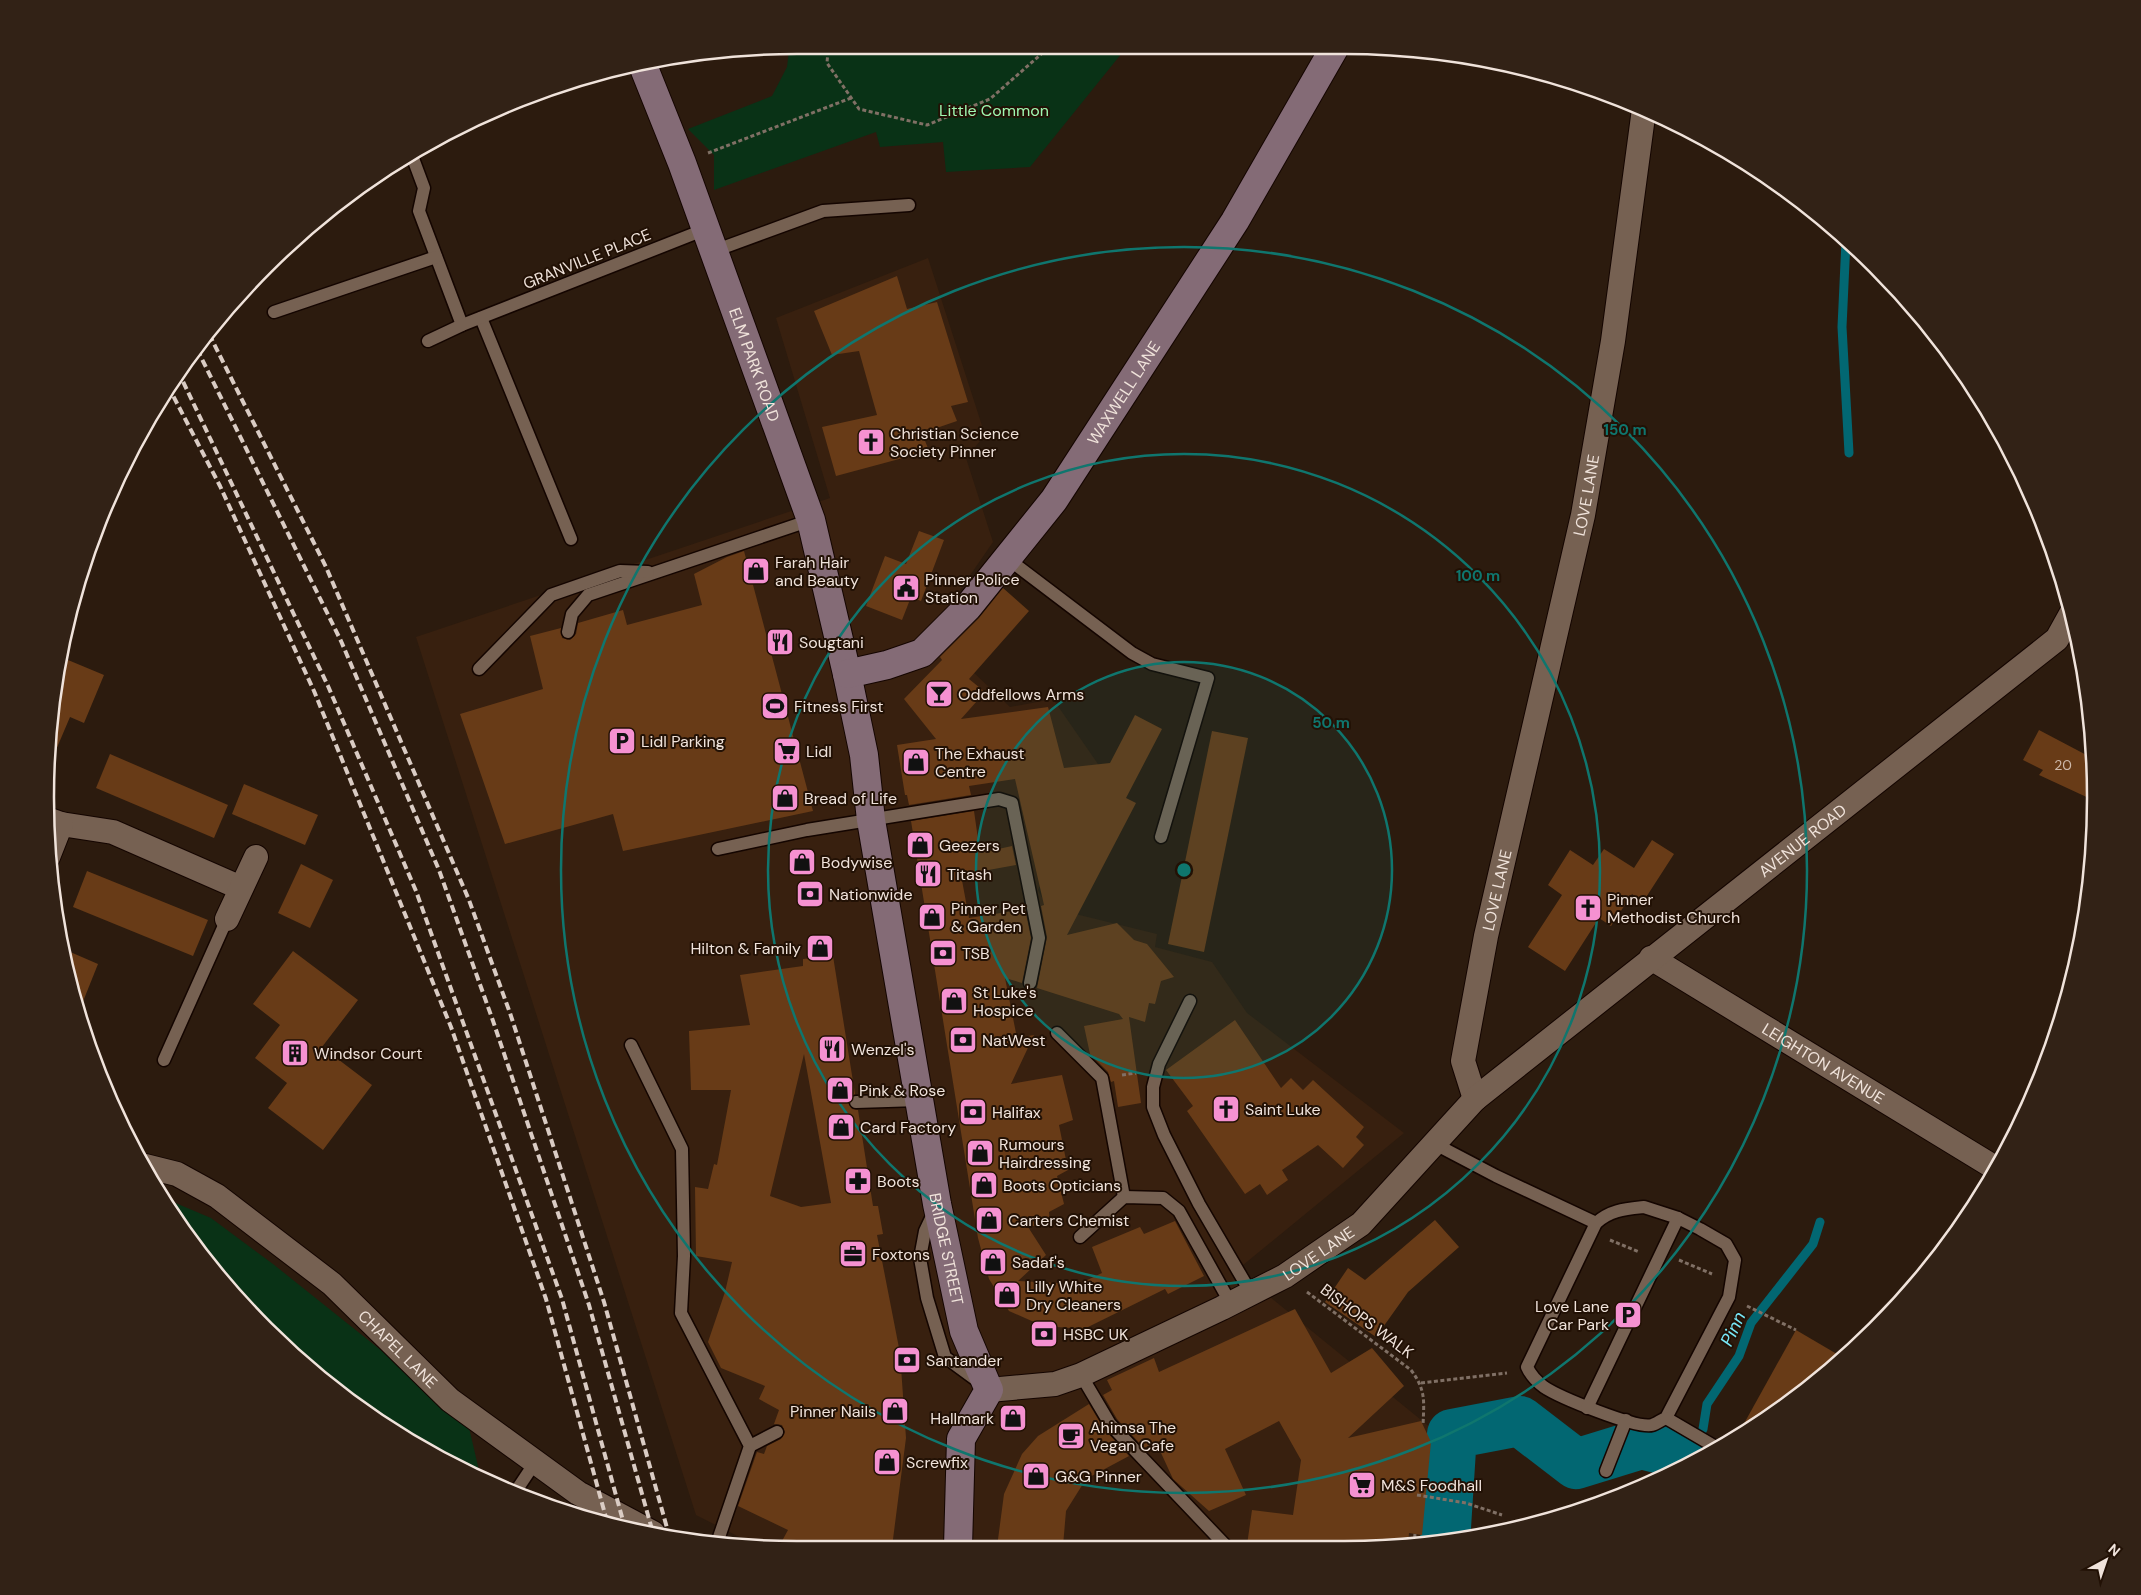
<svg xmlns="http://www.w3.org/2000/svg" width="2141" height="1595" viewBox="0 0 2141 1595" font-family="'DM Sans',sans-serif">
	<rect width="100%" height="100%" fill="#2c1b0e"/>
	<polygon fill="#38200f" points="928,258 985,435 966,458 993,542 931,632 1010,707 1053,699 1098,764 1038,890 1047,907 1157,934 1155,947 1212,962 1247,1013 1404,1133 1237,1270 1442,1437 1432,1544 761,1548 696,1515 416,637 830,498 776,318"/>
	<g fill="#093216">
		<polygon points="1126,48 1030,167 946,172 943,142 880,147 876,132 714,190 714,155 688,129 772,96 787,67 789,51"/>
		<polygon points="166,1199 211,1218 273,1264 467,1419 481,1479 422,1449 301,1363 200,1255"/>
	</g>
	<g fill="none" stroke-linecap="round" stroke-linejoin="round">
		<g stroke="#026772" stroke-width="9">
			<polyline points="1846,241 1842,327 1849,453"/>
			<polyline points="1689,1456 1703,1429 1707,1404 1739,1356 1751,1323 1813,1244 1820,1222"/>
		</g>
		<polyline stroke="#026772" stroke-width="50" points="1445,1543 1452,1434 1520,1421 1576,1464 1641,1444 1689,1456"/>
	</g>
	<g fill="#683b17" fill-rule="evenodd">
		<polygon points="897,276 907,309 937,302 968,402 951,406 957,421 922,433 929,451 836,476 822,427 877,415 859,351 832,355 814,311"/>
		<polygon points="919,531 944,540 921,601 911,597 902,620 866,606 885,556 906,564"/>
		<polygon points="744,551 813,811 623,851 613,814 505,844 460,714 543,689 530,636 561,628 562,638 570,640 576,634 578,623 623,610 627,625 702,605 694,574 727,557"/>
		<polygon points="1003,588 1029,611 969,679 985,692 961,719 1048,707 1064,768 1110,763 1135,715 1162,729 1126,798 1136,803 1067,935 1117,923 1134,940 1147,944 1174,977 1161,981 1155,1004 1149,1003 1145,1022 1129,1017 1141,1103 1118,1107 1114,1081 1111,1082 1108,1072 1090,1054 1084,1026 1123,1019 1119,1014 1037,988 1047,937 1041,906 1044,905 1015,779 969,786 971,795 909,805 907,795 905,795 897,745 936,739 904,699 942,660 940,657 979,618"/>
		<polygon points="68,660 104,675 84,723 70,717 53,757 47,756 47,749 54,694"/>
		<polygon points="2039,730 2094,759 2093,800 2039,775 2043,770 2023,760"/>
		<polygon points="1212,731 1248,738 1204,952 1168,944"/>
		<polygon points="110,754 228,805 214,838 96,788"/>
		<polygon points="244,784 318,815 305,845 232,814"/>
		<polygon points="974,811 980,853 1012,846 1016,865 961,875 969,918 1025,909 1031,938 1022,983 1005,978 1017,1038 1034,1035 1011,1084 1062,1075 1073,1120 1059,1125 1068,1170 1057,1176 1064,1204 1049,1212 1050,1223 1028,1227 1046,1255 1018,1281 1079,1284 1102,1273 1092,1247 1140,1227 1144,1234 1175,1221 1204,1276 1168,1294 1165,1289 1084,1329 1043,1326 1009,1311 989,1279 978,1238 911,821"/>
		<polygon points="1652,840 1674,854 1643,902 1632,894 1611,926 1599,918 1565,971 1528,947 1562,895 1548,885 1570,850 1593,865 1604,849 1634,868"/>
		<polygon points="301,864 333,880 310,928 278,913"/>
		<polygon points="87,871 208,920 193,956 73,907"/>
		<polygon points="61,948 98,964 78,1014"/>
		<polygon points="293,951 358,1000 322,1047 372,1085 323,1150 268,1108 287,1083 255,1058 280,1025 253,1004"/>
		<path d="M833,956L855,1094L849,1098L848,1103L852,1109L858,1110L873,1206H878L883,1234L877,1235L900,1353L906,1438L892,1547L792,1548L794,1544L782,1541L788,1530L738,1506L757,1452L764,1454L767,1446L781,1439L785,1432L782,1425L774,1424L779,1410L759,1399L765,1386L721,1368L708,1342L725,1292L732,1262L696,1256L695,1187L708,1189L714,1164L717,1165L731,1090H691L689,1031L750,1025L740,975L803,966V959ZM804,1054L831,1203L801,1207L770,1196Z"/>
		<polygon points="1235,1020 1281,1088 1291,1078 1303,1090 1313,1080 1364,1127 1356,1137 1364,1145 1343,1168 1318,1145 1282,1170 1288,1180 1267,1195 1260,1184 1245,1194 1187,1111 1193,1106 1166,1070"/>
		<polygon points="1435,1220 1459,1247 1408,1292 1376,1337 1325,1302 1348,1268 1365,1280"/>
		<polygon points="1295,1309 1331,1373 1372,1348 1404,1386 1348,1438 1421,1421 1431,1442 1422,1535 1409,1533 1408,1544 1247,1545 1252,1510 1293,1515 1301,1460 1279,1421 1225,1449 1246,1495 1209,1511 1173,1479 1156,1442 1144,1448 1117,1419 1103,1395 1112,1390 1107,1380 1154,1358 1159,1372"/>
		<polygon points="1796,1330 1842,1357 1801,1395 1736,1438"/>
		<polygon points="1089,1404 1104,1429 1129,1456 1086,1479 1066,1511 1063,1546 997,1547 1004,1494 1022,1454 1038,1436"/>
	</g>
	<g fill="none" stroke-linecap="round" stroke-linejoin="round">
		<g stroke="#140500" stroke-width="15">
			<g id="lane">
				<polyline points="411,153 424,188 419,211 462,325"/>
				<polyline points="714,251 823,211 909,205"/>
				<polyline points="274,312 436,257"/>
				<polyline points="481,318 571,539"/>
				<polyline points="428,341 462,325 706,229"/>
				<polyline points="1008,559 1132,653 1152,664 1208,678 1161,837"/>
				<polyline points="568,632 572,614 588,595 811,520"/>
				<polyline points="479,669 551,595 620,571 648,572"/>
				<polyline points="718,849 807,830 999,799 1012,803 1039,938 1030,983"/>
				<polyline points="1190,1001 1159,1064 1153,1087 1153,1107 1164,1135 1199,1204 1251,1293"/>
				<polyline points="1057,1033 1102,1078 1124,1197"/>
				<polyline points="631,1045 682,1149 684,1256 681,1313 750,1446 717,1543"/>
				<polyline points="164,1060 227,919"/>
				<polyline points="856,1102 919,1100"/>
				<polyline points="1435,1144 1496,1176 1596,1223"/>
				<path d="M1644,1207L1678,1218L1700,1229L1726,1244L1735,1260L1729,1297L1666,1418C1661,1420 1656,1424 1652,1425C1636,1429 1559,1397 1544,1387C1536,1381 1531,1376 1527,1367L1596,1223C1610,1210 1625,1209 1644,1207Z"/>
				<polyline points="935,1210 925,1231 920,1258 927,1298 945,1357 979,1382"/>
				<polyline points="1080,1237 1124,1197 1163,1198 1179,1211 1231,1304"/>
				<polyline points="1081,1375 1110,1424 1225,1545"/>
				<polyline points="1587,1408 1678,1218"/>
				<polyline points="1666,1418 1719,1449"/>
				<polyline points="750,1446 777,1432"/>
				<polyline points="1606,1471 1626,1420"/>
				<polyline points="514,1494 534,1464"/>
			</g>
		</g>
		<g stroke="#140500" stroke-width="26">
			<g id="street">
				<polyline points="47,819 61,824 113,832 241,888"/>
				<polyline points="48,857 61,824"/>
				<polyline points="227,919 256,857"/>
				<path id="s1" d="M1651,958L1997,1169"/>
				<path id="s2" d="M1475,1099L1463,1061L1486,936L1583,515L1613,341L1644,109"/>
				<path id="s3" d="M145,1166L177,1174L217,1196L332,1284L450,1400L578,1493L653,1533"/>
				<path id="s4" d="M989,1390L1055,1384L1081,1375L1222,1308L1285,1276L1361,1224L1475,1099L2057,639L2072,612"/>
			</g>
		</g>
		<g stroke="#140500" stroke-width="30">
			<g id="secondary">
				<path id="s5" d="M642,63L682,163L811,520L847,674L864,755L871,820L937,1204L964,1331L989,1390L961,1439L958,1547"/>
				<path id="s6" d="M847,674L887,665L922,653L968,607L1054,500L1235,221L1335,47"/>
			</g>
		</g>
		<g stroke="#807065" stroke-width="3" stroke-dasharray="4 2.5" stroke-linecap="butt">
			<polyline points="828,51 827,63 859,109 927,125 990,99 1047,49"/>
			<polyline points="708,153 851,98"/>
			<polyline points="1122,1075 1136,1073"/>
			<polyline points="1610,1240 1639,1252"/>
			<polyline points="1679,1260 1712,1274"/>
			<path d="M1307,1292L1411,1370C1426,1390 1424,1401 1423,1425"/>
			<polyline points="1747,1306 1796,1330"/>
			<polyline points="1421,1383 1507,1373"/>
			<polyline points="1417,1495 1466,1503 1502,1515"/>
			<polyline points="1414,1544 1415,1534"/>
		</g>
		<use href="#lane" stroke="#766152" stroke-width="12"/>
		<use href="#street" stroke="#766152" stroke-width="24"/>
		<use href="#secondary" stroke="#846b76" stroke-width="28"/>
		<g stroke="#daccc4" stroke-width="4" stroke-dasharray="8 4" stroke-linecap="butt">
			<polyline points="209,334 326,567 469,900 510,1013 604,1302 669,1535"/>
			<polyline points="197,349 341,641 439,870 492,1018 589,1305 653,1533"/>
			<polyline points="178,371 328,686 416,891 562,1299 625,1528"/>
			<polyline points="168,386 220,486 314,691 451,1027 546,1299 608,1525"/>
		</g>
	</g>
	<circle cx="1184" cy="870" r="208" fill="#0f766e" fill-opacity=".12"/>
	<g fill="none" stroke="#0f766e" stroke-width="2.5">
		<circle cx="1184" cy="870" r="208"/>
		<circle cx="1184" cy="870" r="416"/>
		<circle cx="1184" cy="870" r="623"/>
	</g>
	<defs>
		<g id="church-square" transform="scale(1.4375)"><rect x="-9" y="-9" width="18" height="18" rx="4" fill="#f591d1" stroke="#221105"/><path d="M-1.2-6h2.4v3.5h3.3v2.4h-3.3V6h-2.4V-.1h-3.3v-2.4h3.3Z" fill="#111"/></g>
		<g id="shop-square" transform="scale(1.4375)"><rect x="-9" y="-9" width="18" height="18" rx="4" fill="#f591d1" stroke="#221105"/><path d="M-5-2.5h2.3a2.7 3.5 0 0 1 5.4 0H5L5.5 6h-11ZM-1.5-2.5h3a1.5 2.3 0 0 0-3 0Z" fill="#111"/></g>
		<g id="civic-square" transform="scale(1.4375)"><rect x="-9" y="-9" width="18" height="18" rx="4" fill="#f591d1" stroke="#221105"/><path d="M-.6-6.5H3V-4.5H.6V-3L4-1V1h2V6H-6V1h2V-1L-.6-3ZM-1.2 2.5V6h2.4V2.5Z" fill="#111"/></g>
		<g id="restaurant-square" transform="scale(1.4375)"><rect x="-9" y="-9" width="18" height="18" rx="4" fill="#f591d1" stroke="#221105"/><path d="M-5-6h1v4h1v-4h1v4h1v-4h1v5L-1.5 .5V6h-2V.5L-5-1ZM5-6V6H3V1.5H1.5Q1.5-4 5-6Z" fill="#111"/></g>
		<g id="bar-square" transform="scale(1.4375)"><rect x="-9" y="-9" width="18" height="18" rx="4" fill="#f591d1" stroke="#221105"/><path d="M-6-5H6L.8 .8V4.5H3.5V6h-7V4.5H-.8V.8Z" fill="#111"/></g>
		<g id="stadium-square" transform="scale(1.4375)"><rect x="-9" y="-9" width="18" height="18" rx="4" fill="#f591d1" stroke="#221105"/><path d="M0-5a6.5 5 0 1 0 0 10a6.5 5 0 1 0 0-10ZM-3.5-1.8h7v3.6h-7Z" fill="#111"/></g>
		<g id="parking-square" transform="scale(1.4375)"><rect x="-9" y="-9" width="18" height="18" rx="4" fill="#f591d1" stroke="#221105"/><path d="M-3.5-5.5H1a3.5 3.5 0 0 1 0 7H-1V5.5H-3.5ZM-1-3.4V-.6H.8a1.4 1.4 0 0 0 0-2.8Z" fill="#111"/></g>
		<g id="supermarket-square" transform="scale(1.4375)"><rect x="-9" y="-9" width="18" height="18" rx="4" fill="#f591d1" stroke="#221105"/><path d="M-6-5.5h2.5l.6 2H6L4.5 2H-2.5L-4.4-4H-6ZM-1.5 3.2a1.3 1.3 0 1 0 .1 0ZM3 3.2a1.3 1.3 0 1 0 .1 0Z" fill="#111"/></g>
		<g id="bank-square" transform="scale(1.4375)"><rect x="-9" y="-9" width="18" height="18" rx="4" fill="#f591d1" stroke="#221105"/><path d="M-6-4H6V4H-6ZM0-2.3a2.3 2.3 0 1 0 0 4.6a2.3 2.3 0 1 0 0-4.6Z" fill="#111"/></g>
		<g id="building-square" transform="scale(1.4375)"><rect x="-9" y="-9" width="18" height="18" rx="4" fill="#f591d1" stroke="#221105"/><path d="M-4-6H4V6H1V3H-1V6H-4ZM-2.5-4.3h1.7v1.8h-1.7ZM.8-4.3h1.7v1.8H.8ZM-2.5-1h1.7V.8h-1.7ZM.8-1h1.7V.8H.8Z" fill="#111"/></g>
		<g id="pharmacy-square" transform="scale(1.4375)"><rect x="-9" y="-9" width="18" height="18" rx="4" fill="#f591d1" stroke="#221105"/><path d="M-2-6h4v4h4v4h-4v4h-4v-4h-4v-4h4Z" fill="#111"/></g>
		<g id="office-square" transform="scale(1.4375)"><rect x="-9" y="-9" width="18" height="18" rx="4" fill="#f591d1" stroke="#221105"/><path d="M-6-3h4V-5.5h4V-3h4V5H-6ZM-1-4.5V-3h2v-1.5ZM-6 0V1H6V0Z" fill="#111"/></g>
		<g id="cafe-square" transform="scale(1.4375)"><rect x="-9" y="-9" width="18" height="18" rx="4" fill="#f591d1" stroke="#221105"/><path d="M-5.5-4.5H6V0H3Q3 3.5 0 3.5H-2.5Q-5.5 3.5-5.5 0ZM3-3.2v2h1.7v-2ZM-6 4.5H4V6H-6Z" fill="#111"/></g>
	</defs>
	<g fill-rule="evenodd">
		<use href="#church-square" x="871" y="442"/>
		<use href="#shop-square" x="756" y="571"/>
		<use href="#civic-square" x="906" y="588"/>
		<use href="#restaurant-square" x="780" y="642"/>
		<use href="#bar-square" x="939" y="694"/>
		<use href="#stadium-square" x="775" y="706"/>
		<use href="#parking-square" x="622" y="741"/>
		<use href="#supermarket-square" x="787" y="751"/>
		<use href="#shop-square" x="916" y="762"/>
		<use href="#shop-square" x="785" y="798"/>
		<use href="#shop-square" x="920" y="845"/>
		<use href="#shop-square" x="802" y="862"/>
		<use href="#restaurant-square" x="928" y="874"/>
		<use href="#bank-square" x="810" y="894"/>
		<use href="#church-square" x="1588" y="908"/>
		<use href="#shop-square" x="932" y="917"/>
		<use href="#shop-square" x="820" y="948"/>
		<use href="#bank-square" x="943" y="953"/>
		<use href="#shop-square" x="954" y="1001"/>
		<use href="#bank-square" x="963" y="1040"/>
		<use href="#restaurant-square" x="832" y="1049"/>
		<use href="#building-square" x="295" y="1053"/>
		<use href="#shop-square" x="840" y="1090"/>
		<use href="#church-square" x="1226" y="1109"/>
		<use href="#bank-square" x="973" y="1112"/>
		<use href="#shop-square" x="841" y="1127"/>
		<use href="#shop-square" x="980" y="1153"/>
		<use href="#pharmacy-square" x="858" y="1181"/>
		<use href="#shop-square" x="984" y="1185"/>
		<use href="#shop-square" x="989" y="1220"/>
		<use href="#office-square" x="853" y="1254"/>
		<use href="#shop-square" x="993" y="1262"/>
		<use href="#shop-square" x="1007" y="1295"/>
		<use href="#parking-square" x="1628" y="1315"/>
		<use href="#bank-square" x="1044" y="1334"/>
		<use href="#bank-square" x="907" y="1360"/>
		<use href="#shop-square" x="895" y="1411"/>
		<use href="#shop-square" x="1013" y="1418"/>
		<use href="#cafe-square" x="1071" y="1436"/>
		<use href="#shop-square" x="887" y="1462"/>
		<use href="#shop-square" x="1036" y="1476"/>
		<use href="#supermarket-square" x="1362" y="1485"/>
	</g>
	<g text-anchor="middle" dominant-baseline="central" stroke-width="4" stroke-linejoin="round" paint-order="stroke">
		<g font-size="14" fill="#ceb9aa">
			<text x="2063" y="765">20</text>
		</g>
		<g font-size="16" fill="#9ff8b1" stroke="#221105">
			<text x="994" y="110">Little Common</text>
		</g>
		<g font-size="16" fill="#f0e3db" stroke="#221105">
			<text transform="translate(587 259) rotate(-22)">GRANVILLE PLACE</text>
			<text stroke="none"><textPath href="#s5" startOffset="322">ELM PARK ROAD</textPath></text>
			<text stroke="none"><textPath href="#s6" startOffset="408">WAXWELL LANE</textPath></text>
			<text stroke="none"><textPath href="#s2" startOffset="619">LOVE LANE</textPath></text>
			<text stroke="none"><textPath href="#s4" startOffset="999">AVENUE ROAD</textPath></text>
			<text stroke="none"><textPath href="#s2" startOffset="214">LOVE LANE</textPath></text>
			<text stroke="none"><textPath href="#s1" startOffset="202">LEIGHTON AVENUE</textPath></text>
			<text stroke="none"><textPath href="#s5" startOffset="1229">BRIDGE STREET</textPath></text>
			<text stroke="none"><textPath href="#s4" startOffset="361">LOVE LANE</textPath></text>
			<text transform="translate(1367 1321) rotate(37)">BISHOPS WALK</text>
			<text stroke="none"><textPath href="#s3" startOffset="316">CHAPEL LANE</textPath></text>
		</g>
		<g font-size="16" fill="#f0e3db" stroke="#221105" text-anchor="start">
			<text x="890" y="433">Christian Science<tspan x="890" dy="18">Society Pinner</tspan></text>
			<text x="775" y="562">Farah Hair<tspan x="775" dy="18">and Beauty</tspan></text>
			<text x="925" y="579">Pinner Police<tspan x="925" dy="18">Station</tspan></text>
			<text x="799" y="642">Sougtani</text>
			<text x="958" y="694">Oddfellows Arms</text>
			<text x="794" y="706">Fitness First</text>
			<text x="641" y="741">Lidl Parking</text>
			<text x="806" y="751">Lidl</text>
			<text x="935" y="753">The Exhaust<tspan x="935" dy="18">Centre</tspan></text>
			<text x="804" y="798">Bread of Life</text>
			<text x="939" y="845">Geezers</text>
			<text x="821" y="862">Bodywise</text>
			<text x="947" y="874">Titash</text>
			<text x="829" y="894">Nationwide</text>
			<text x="1607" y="899">Pinner<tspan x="1607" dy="18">Methodist Church</tspan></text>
			<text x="951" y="908">Pinner Pet<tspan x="951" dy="18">&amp; Garden</tspan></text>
			<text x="801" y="948" text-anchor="end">Hilton &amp; Family</text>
			<text x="962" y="953">TSB</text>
			<text x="973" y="992">St Luke's<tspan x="973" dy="18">Hospice</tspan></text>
			<text x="982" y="1040">NatWest</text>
			<text x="851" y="1049">Wenzel's</text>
			<text x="314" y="1053">Windsor Court</text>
			<text x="859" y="1090">Pink &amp; Rose</text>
			<text x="1245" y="1109">Saint Luke</text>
			<text x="992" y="1112">Halifax</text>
			<text x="860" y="1127">Card Factory</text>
			<text x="999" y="1144">Rumours<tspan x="999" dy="18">Hairdressing</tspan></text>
			<text x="877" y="1181">Boots</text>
			<text x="1003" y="1185">Boots Opticians</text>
			<text x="1008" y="1220">Carters Chemist</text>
			<text x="872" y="1254">Foxtons</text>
			<text x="1012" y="1262">Sadaf's</text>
			<text x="1026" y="1286">Lilly White<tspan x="1026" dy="18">Dry Cleaners</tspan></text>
			<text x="1609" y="1306" text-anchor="end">Love Lane<tspan x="1609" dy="18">Car Park</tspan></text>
			<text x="1063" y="1334">HSBC UK</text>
			<text x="926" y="1360">Santander</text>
			<text x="876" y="1411" text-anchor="end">Pinner Nails</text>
			<text x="994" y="1418" text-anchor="end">Hallmark</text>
			<text x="1090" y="1427">Ahimsa The<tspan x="1090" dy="18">Vegan Cafe</tspan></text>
			<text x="906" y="1462">Screwfix</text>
			<text x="1055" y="1476">G&amp;G Pinner</text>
			<text x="1381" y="1485">M&amp;S Foodhall</text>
		</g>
		<g font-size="18" font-style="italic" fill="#78e8f7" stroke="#221105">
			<text transform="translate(1733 1329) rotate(-65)">Pinn</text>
		</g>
	</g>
	<path d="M0 0H2141V1595H0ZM797 54H1344A743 743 0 0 1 2087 797V798A743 743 0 0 1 1344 1541H797A743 743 0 0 1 54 798V797A743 743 0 0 1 797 54Z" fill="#322216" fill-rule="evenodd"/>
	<path fill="none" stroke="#f0e3db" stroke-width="2.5" d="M797 54H1344A743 743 0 0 1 2087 797V798A743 743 0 0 1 1344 1541H797A743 743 0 0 1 54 798V797A743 743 0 0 1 797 54Z"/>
	<circle cx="1184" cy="870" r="8" fill="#0f766e" stroke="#221105" stroke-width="2.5"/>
	<g font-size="15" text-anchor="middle" font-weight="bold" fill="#0f766e" stroke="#221105" stroke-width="4" stroke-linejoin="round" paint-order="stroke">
		<text x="1625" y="435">150 m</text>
		<text x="1478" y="581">100 m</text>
		<text x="1331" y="728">50 m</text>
	</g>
	<g transform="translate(2106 1560) rotate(40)" stroke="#221105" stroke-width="4" paint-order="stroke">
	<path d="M0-4L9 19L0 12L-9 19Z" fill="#f0e3db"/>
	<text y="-8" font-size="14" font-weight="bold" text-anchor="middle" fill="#f0e3db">N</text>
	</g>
</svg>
